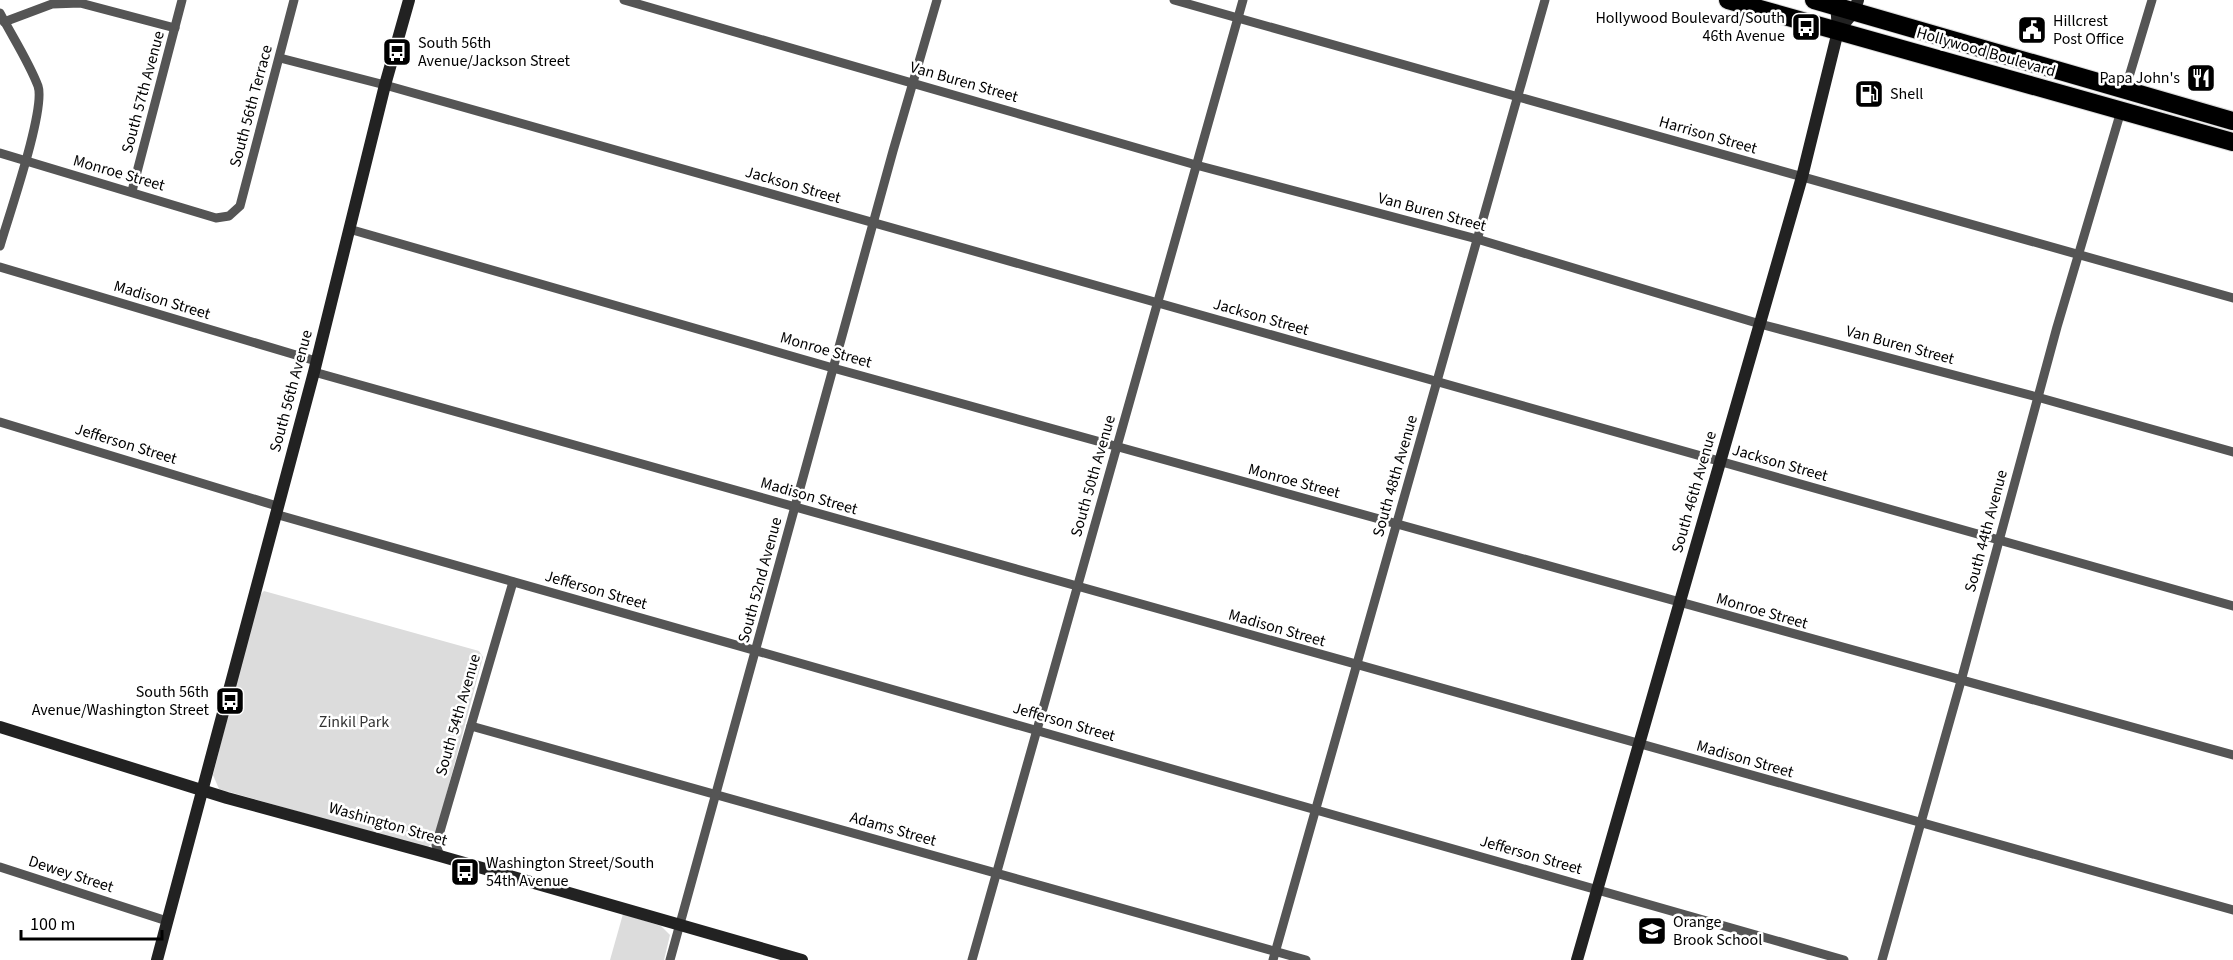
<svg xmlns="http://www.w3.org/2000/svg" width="2233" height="960" viewBox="0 0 2233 960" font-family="'Source Sans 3',sans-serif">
	<rect width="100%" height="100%" fill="#fff"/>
	<g fill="#dcdcdc">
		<polygon points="264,591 479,651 483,657 434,841 427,848 219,789 213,775 257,598"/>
		<polygon points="623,914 661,926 670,935 664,960 610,960"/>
	</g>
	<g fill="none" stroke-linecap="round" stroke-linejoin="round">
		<g stroke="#dbdbdb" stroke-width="20">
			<g id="highway">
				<polyline points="1728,0 2233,142"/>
				<polyline points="1814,0 2233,121"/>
			</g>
		</g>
		<g stroke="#555" stroke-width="9">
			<polyline points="624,0 1196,165 1477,239 1760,324 2037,397 2233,452"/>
			<polyline points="1174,0 2233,298"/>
			<path d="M0,13C12,36 29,62 38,86C46,109 8,218 0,246"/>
			<polyline points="4,22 52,4 80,3 175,28"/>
			<polyline points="280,58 385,85 2233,606"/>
			<polyline points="2125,90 2152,0"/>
			<polyline points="0,153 216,218 229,216 240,206 294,0"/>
			<polyline points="132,191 182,0"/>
			<polyline points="349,229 833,368 2233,755"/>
			<polyline points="0,267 316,361"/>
			<polyline points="314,372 2233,910"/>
			<polyline points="0,422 277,506"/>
			<polyline points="275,514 1844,960"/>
			<polyline points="471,726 1306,960"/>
			<polyline points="440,856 436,845 513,582"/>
			<polyline points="0,867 167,921"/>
			<polyline points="670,960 893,151 937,0"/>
			<polyline points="972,960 1243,0"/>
			<polyline points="1273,960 1545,0"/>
			<polyline points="1882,960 1961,681 2057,327 2121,111"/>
		</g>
		<g stroke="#222" stroke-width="12">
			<polyline points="1838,31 1854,12 1858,0"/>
			<polyline points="0,727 227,798 440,856 802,960"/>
			<polyline points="157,960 314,372 385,85 409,0"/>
			<polyline points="1577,960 1802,177 1838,31 1836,2"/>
		</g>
		<use href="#highway" stroke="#000" stroke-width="18"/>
	</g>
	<defs>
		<g id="bus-square" transform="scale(1.5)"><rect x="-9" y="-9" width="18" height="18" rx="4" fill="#000" stroke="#fff"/><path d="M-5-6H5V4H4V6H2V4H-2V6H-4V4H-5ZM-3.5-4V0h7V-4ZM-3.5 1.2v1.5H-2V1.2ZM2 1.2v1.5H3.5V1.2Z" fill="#fff"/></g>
		<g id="civic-square" transform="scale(1.5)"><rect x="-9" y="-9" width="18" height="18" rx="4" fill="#000" stroke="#fff"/><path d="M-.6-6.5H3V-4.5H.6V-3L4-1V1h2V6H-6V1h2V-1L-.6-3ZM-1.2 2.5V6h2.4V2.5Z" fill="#fff"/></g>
		<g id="restaurant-square" transform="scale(1.5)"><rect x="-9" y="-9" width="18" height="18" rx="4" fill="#000" stroke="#fff"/><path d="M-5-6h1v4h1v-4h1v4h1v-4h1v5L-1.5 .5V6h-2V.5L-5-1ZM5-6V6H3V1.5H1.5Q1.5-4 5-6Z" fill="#fff"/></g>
		<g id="fuel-square" transform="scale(1.5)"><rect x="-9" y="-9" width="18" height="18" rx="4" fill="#000" stroke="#fff"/><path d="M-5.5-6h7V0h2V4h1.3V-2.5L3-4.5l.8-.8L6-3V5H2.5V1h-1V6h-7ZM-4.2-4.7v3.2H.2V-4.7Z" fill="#fff"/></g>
		<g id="school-square" transform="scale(1.5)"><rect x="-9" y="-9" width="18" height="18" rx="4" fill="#000" stroke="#fff"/><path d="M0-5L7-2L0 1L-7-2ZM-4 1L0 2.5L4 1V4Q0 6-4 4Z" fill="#fff"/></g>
	</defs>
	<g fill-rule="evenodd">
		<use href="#bus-square" x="1806" y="27"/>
		<use href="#civic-square" x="2032" y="30"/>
		<use href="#bus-square" x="397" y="52"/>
		<use href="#restaurant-square" x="2201" y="78"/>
		<use href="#fuel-square" x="1869" y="94"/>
		<use href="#bus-square" x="230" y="701"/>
		<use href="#bus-square" x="465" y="872"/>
		<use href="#school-square" x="1652" y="931"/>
	</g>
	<g text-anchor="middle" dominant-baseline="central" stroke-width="5" stroke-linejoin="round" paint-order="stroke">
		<g font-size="16" fill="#000" stroke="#fff" text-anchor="start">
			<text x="1785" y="18" text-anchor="end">Hollywood Boulevard/South<tspan x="1785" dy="18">46th Avenue</tspan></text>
			<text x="2053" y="21">Hillcrest<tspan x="2053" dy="18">Post Office</tspan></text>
			<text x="418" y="43">South 56th<tspan x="418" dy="18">Avenue/Jackson Street</tspan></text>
			<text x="2180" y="78" text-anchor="end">Papa John's</text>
			<text x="1890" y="94">Shell</text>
			<text x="209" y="692" text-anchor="end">South 56th<tspan x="209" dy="18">Avenue/Washington Street</tspan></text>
			<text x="486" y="863">Washington Street/South<tspan x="486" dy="18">54th Avenue</tspan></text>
			<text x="1673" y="922">Orange<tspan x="1673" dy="18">Brook School</tspan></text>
		</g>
		<g font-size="16" fill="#000" stroke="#fff">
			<text transform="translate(1986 52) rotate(16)">Hollywood Boulevard</text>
			<text transform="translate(964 82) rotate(16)">Van Buren Street</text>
			<text transform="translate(143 92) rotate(-75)">South 57th Avenue</text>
			<text transform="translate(251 106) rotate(-75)">South 56th Terrace</text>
			<text transform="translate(1708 135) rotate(16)">Harrison Street</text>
			<text transform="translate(119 173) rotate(16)">Monroe Street</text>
			<text transform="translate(793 185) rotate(16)">Jackson Street</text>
			<text transform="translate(1432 212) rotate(15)">Van Buren Street</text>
			<text transform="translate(162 300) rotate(17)">Madison Street</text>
			<text transform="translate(1261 317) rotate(16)">Jackson Street</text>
			<text transform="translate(1900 345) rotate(15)">Van Buren Street</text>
			<text transform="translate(826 350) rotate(16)">Monroe Street</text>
			<text transform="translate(291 391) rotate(-75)">South 56th Avenue</text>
			<text transform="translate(126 444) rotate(17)">Jefferson Street</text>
			<text transform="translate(1780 463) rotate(16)">Jackson Street</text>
			<text transform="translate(1093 476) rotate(-74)">South 50th Avenue</text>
			<text transform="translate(1395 476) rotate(-74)">South 48th Avenue</text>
			<text transform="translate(1294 481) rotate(15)">Monroe Street</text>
			<text transform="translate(1694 492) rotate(-74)">South 46th Avenue</text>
			<text transform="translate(809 496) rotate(16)">Madison Street</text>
			<text transform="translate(1986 531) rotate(-75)">South 44th Avenue</text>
			<text transform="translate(760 580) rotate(-75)">South 52nd Avenue</text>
			<text transform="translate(596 590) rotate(16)">Jefferson Street</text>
			<text transform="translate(1762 611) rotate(16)">Monroe Street</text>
			<text transform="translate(1277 628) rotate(16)">Madison Street</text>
			<text transform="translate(458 715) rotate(-74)">South 54th Avenue</text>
			<text transform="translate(1064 722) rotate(16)">Jefferson Street</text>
			<text transform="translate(1745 759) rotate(16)">Madison Street</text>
			<text transform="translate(388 824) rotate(16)">Washington Street</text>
			<text transform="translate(893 829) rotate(16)">Adams Street</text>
			<text transform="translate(1531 855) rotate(16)">Jefferson Street</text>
			<text transform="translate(71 874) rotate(18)">Dewey Street</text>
		</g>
		<g font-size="16" fill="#333" stroke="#fff">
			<text x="354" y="722">Zinkil Park</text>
		</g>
	</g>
	<path d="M21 930v9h141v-9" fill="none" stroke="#000000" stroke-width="3"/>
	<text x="30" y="930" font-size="18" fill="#000000" stroke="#ffffff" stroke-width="4.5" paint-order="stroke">100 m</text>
</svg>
